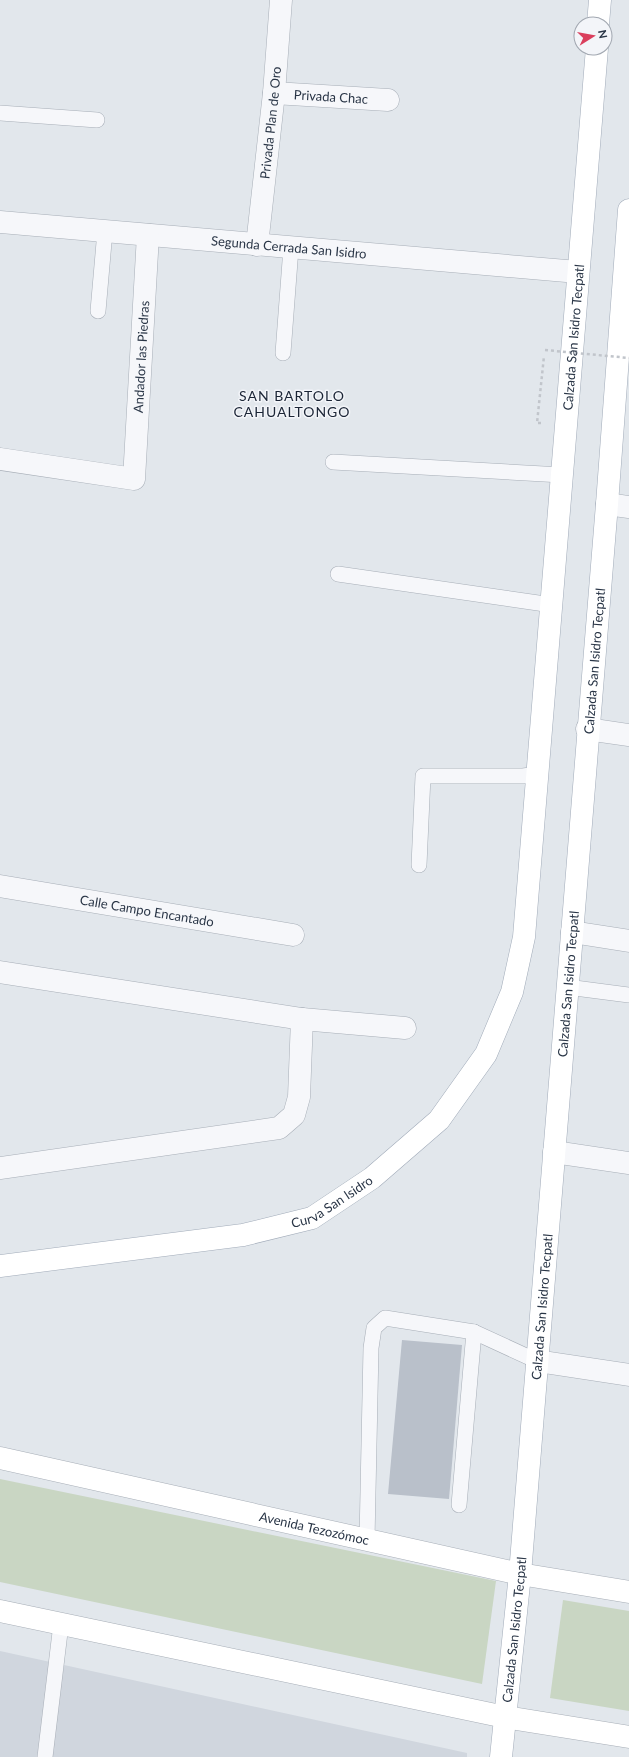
<svg xmlns="http://www.w3.org/2000/svg" width="629" height="1757" viewBox="0 0 629 1757" font-family="Lato,sans-serif">
	<rect width="100%" height="100%" fill="#e2e7ec"/>
	<polygon fill="#d0d6de" points="0,1651 467,1753 467,1757 0,1757"/>
	<g fill="#c9d6c3">
		<polygon points="0,1479 496,1581 482,1684 0,1582"/>
		<polygon points="563,1600 629,1611 629,1711 550,1698"/>
	</g>
	<polygon fill="#b9c0ca" points="402,1340 462,1345 449,1499 388,1494"/>
	<g fill="none" stroke-linecap="round" stroke-linejoin="round">
		<g stroke="#a7aeb7" stroke-width="16">
			<g id="lane">
				<polyline points="0,113 97,120"/>
				<polyline points="98,311 105,231"/>
				<polyline points="283,353 291,248"/>
				<polyline points="333,462 562,475"/>
				<polyline points="338,574 552,605"/>
				<polyline points="419,865 423,776 523,776 538,774"/>
				<polyline points="567,987 629,995"/>
				<polyline points="459,1505 474,1332"/>
				<polyline points="367,1540 371,1348 374,1328 385,1318 474,1332 537,1361"/>
				<polyline points="45,1757 61,1624"/>
			</g>
		</g>
		<g stroke="#a7aeb7" stroke-width="23">
			<g id="street">
				<path id="s1" d="M274,93L388,100"/>
				<path id="s2" d="M0,222L578,272"/>
				<path id="s3" d="M257,245L274,93L281,0"/>
				<path id="s4" d="M0,459L134,479L148,235"/>
				<polyline points="607,504 629,507"/>
				<polyline points="587,729 629,735"/>
				<path id="s5" d="M0,886L293,935"/>
				<polyline points="572,932 629,941"/>
				<polyline points="0,972 302,1019 405,1028"/>
				<polyline points="554,1152 629,1163"/>
				<polyline points="0,1168 279,1128 294,1115 299,1097 302,1019"/>
				<polyline points="537,1361 629,1375"/>
			</g>
		</g>
		<g stroke="#a7aeb7" stroke-width="23">
			<g id="secondary">
				<path id="s6" d="M0,1458L520,1574L629,1592"/>
				<polyline points="0,1611 505,1717 629,1737"/>
			</g>
		</g>
		<g stroke="#a1abb9" stroke-width="23">
			<g id="primary">
				<polyline points="598,24 600,0"/>
				<path id="s7" d="M0,1266L243,1235L312,1218L372,1178L439,1120L486,1054L512,992L524,937L597,48"/>
				<path id="s8" d="M501,1757L520,1574L607,504L629,210"/>
			</g>
		</g>
		<polyline stroke="#c1c5cb" stroke-width="2.5" stroke-dasharray="3 3" stroke-linecap="butt" points="541,423 537,423 544,356"/>
		<use href="#lane" stroke="#f6f7fa" stroke-width="15"/>
		<use href="#street" stroke="#f6f7fa" stroke-width="22"/>
		<use href="#secondary" stroke="#fff" stroke-width="22"/>
		<use href="#primary" stroke="#fff" stroke-width="22"/>
		<polyline stroke="#c1c5cb" stroke-width="2.5" stroke-dasharray="3 3" stroke-linecap="butt" points="545,350 629,358"/>
	</g>
	<g text-anchor="middle" dominant-baseline="central" stroke-width="3" stroke-linejoin="round" paint-order="stroke">
		<g font-size="13" fill="#293546" stroke="#f3f5f9">
			<text stroke="none"><textPath href="#s1" startOffset="57">Privada Chac</textPath></text>
			<text stroke="none"><textPath href="#s3" startOffset="123">Privada Plan de Oro</textPath></text>
			<text stroke="none"><textPath href="#s2" startOffset="290">Segunda Cerrada San Isidro</textPath></text>
			<text stroke="none"><textPath href="#s7" startOffset="1283">Calzada San Isidro Tecpatl</textPath></text>
			<text stroke="none"><textPath href="#s4" startOffset="258">Andador las Piedras</textPath></text>
			<text stroke="none"><textPath href="#s8" startOffset="1100">Calzada San Isidro Tecpatl</textPath></text>
			<text stroke="none"><textPath href="#s5" startOffset="149">Calle Campo Encantado</textPath></text>
			<text stroke="none"><textPath href="#s8" startOffset="776">Calzada San Isidro Tecpatl</textPath></text>
			<text stroke="none"><textPath href="#s7" startOffset="341">Curva San Isidro</textPath></text>
			<text stroke="none"><textPath href="#s8" startOffset="452">Calzada San Isidro Tecpatl</textPath></text>
			<text stroke="none"><textPath href="#s6" startOffset="322">Avenida Tezozómoc</textPath></text>
			<text stroke="none"><textPath href="#s8" startOffset="128">Calzada San Isidro Tecpatl</textPath></text>
		</g>
		<g font-size="14" letter-spacing="1" fill="#1b2536" stroke="#f3f5f9">
			<text x="292" y="395">SAN BARTOLO<tspan x="292" dy="16">CAHUALTONGO</tspan></text>
		</g>
	</g>
	<g transform="translate(593 36) rotate(79)"><circle r="19" fill="#f3f5f9" stroke="#a2a8b1"/>
	<path d="M0-3L7 15L0 10L-7 15Z" fill="#da3f5d"/>
	<text y="-6" font-size="11" font-weight="bold" text-anchor="middle" fill="#293546">N</text>
	</g>
</svg>
